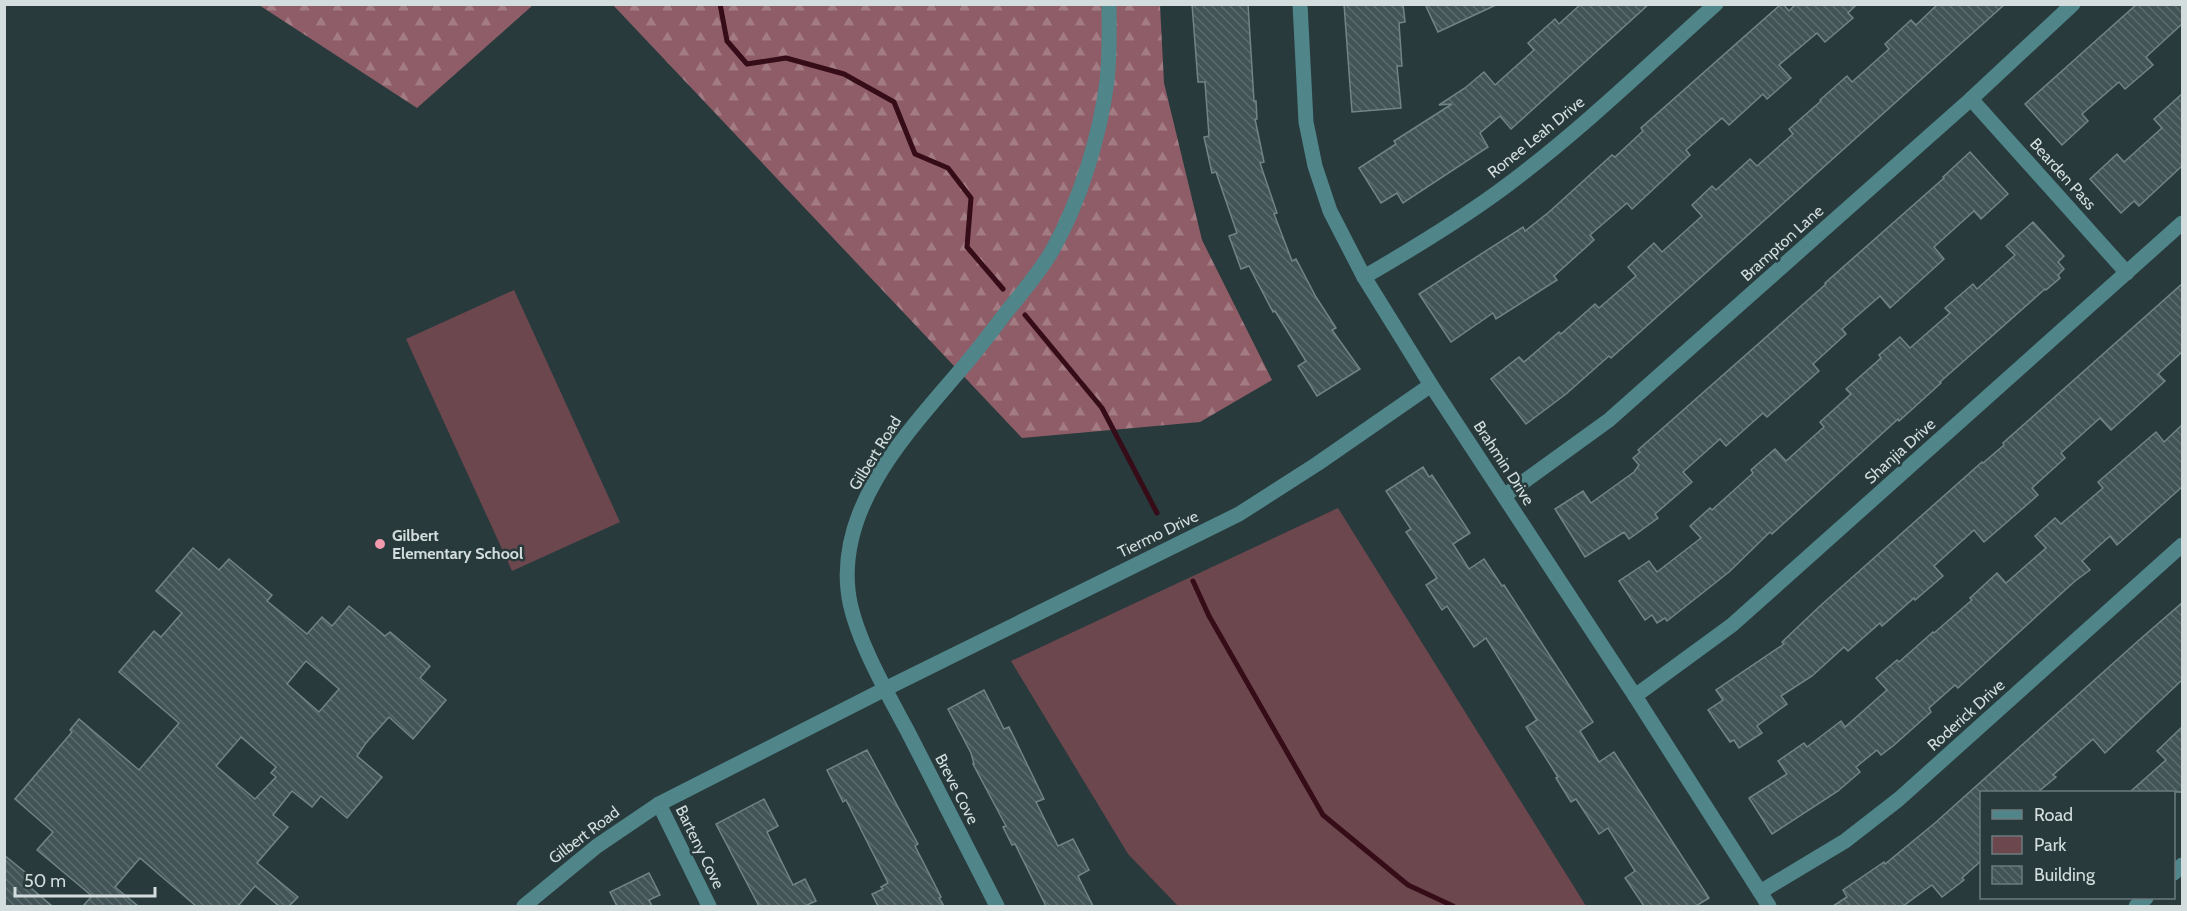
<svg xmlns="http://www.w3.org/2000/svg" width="2187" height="911" viewBox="0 0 2187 911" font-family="Cabin,sans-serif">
	<defs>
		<pattern id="forest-firs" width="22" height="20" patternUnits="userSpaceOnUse" patternTransform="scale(1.5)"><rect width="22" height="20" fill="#8f5d67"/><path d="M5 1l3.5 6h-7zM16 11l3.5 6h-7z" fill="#a37b83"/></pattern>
		<pattern id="building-back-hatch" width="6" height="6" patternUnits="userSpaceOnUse" patternTransform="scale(1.5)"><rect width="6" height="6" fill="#425456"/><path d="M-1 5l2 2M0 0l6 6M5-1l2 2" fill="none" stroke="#5c6c6e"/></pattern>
	</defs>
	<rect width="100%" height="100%" fill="#283a3c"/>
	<g fill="#6c474e">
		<polygon points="514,290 620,522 512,571 406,339"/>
		<polygon points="1338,508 1586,906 1178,906 1128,854 1011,661"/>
	</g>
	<g fill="url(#forest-firs)">
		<polygon points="259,5 533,5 417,108"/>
		<polygon points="613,5 1160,5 1164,83 1202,240 1272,380 1200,422 1022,438"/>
	</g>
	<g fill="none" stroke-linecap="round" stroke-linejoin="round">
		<g stroke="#350c18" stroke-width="5">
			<polyline points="720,4 727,41 747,64 786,58 844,74 894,102 915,154 948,168 971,198 967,247 1003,289"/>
			<polyline points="1025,315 1102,408 1157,513"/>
			<polyline points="1193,581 1209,616 1323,815 1408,885 1453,906"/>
		</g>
	</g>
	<g fill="url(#building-back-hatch)" stroke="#718587" stroke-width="1.5" fill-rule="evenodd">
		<polygon points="1192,4 1248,4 1254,101 1256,101 1257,119 1255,119 1264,162 1260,163 1277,213 1274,214 1292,261 1296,259 1316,297 1336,328 1332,330 1360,369 1317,396 1298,366 1306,361 1275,311 1273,312 1249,266 1241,269 1229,236 1237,233 1216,172 1212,173 1204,137 1209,136 1205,82 1198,82"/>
		<polygon points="1344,4 1403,4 1405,22 1399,23 1402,66 1397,66 1401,108 1352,112"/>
		<polygon points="1425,4 1498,4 1438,32"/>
		<polygon points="1581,4 1649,4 1511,129 1500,116 1480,133 1488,147 1403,203 1397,193 1381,203 1359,168 1396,144 1394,141 1452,104 1439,105 1465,88 1484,72 1495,85 1534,50 1528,43 1555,19 1559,24"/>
		<polygon points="1781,4 1783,4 1789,11 1796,4 1857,4 1848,13 1853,18 1825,42 1817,33 1779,65 1791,78 1767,99 1763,94 1729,125 1722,118 1686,150 1690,155 1632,209 1627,203 1590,235 1594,240 1554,276 1557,280 1496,319 1493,313 1451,342 1419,294 1523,227 1525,231 1549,212 1612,155 1615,157 1643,131 1641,128"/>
		<polygon points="1938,4 2005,4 1611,358 1609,356 1566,394 1526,424 1491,379 1519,357 1524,362 1559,332 1561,334 1595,304 1599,308 1636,276 1628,267 1654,243 1662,252 1702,216 1692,205 1712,186 1716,190 1750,159 1757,166 1793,134 1789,129 1821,101 1820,100 1847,76 1852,82 1889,49 1885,44 1911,20 1916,25"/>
		<polygon points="2137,4 2182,4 2182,24 2146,57 2153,65 2125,89 2119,82 2082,114 2088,121 2062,145 2025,104"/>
		<polygon points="2182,94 2182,166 2139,206 2134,201 2121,213 2090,179 2117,154 2124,162 2162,128 2154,119"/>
		<polygon points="1970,152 2008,194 1981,219 1974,211 1934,247 1944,259 1890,308 1880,296 1842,329 1846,334 1813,364 1819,371 1767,417 1763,413 1726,446 1720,439 1683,472 1692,482 1655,514 1658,518 1629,539 1624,532 1585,557 1555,509 1583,491 1591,503 1634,472 1639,465 1633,458 1640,452 1638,450 1800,307 1826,284 1825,283 1944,178 1943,177"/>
		<polygon points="2033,222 2064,256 2058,262 2064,269 2058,275 2060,278 2046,290 2045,289 1940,382 1941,383 1899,421 1898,419 1772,534 1770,532 1729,572 1667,621 1665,618 1657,623 1652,615 1645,620 1619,581 1649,561 1657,572 1701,538 1690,526 1710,508 1712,510 1753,473 1751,470 1775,449 1786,461 1824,427 1820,422 1851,394 1846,389 1881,358 1879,355 1900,337 1910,348 1950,313 1945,308 1973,284 1977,289 2015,255 2006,246"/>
		<polygon points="2182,284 2182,352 2158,374 2165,381 2111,430 2100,418 2061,453 2065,458 2032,488 2038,495 2014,516 1984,542 1974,530 1934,566 1943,576 1915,600 1914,598 1882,626 1880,623 1848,651 1844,647 1812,676 1781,696 1787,704 1757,726 1762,733 1739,748 1734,740 1730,742 1708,710 1723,700 1716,690 1784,644 1782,642 1820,606 1982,462 1983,463 2004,445 2003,443"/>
		<polygon points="2182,425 2182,487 2117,545 2110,536 2082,561 2090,570 2075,581 1958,688 1955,685 1929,708 1931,712 1893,746 1881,755 1877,750 1856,767 1860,772 1838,791 1772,834 1749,798 1787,774 1778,761 1804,743 1807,747 1841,721 1845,727 1887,690 1876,678 1897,660 1899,662 1933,632 1934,633 1972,600 1970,598 1997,573 2006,583 2046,548 2035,536 2055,518 2061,524 2103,488 2098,482 2156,432 2164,442"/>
		<polygon points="1423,467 1429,477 1432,475 1470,533 1453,544 1469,569 1484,559 1502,586 1504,585 1593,722 1580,731 1599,762 1614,752 1709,898 1696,906 1644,906 1625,878 1635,871 1608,828 1599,834 1576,799 1571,802 1556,778 1558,777 1526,727 1537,720 1486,638 1474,647 1447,606 1442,610 1426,585 1437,578 1406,532 1411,529 1386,491"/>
		<path d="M193,548L219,570L229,559L272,595L267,601L307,634L322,617L332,626L349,606L385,636L390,632L430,666L420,678L446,700L413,739L389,717L366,743L357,756L382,777L347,818L321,796L312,807L292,791L273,815L288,827L257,863L298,897L289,906H279L255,886L238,906H196L140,858L115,887L138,906H83L92,896L37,850L53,832L15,799L72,732L70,730L79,719L139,770L179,723L119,672L154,631L161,637L182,613L156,591ZM306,661L339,689L319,712L287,684ZM241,737L276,767L271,773L276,777L255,799L216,766Z"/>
		<polygon points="2182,603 2182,680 2105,753 2093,739 2053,775 2056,777 2038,792 1982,792 1982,860 1962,878 1964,880 1942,897 1932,885 1903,906 1833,906 1847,897 1843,890 1884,862 1885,864 1935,823 2138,641"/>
		<polygon points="984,690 1004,729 1009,727 1025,760 1044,799 1036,802 1058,846 1073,839 1089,870 1078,876 1093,906 1046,906 1015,844 1012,845 1003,827 1006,826 973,764 974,764 971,753 948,709"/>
		<polygon points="2182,727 2182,792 2130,792 2166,760 2157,751"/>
		<polygon points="867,750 918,844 915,846 941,897 939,898 944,906 878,906 872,894 883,889 881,887 888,883 846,800 843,802 827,770"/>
		<polygon points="764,799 778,826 767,832 793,885 805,879 816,901 805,906 759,906 716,824"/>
		<polygon points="4,855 31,877 25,883 52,906 4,906"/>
		<polygon points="649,873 660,895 649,900 652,906 617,906 610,892"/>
	</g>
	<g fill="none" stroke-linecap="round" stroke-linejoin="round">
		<g stroke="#50858a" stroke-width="15">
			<polyline points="1300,4 1306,122 1315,166 1330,211 1364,277 1431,385 1635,696 1769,906"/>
			<polyline points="1971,99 2127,273"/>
			<path d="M1364,277C1414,248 1464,218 1510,183C1582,129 1648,65 1716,4"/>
			<polyline points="1504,496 1609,420 1971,99 2073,4"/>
			<polyline points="1635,696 1732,625 2182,223"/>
			<polyline points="659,804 709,906"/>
			<polyline points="2174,873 2182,865"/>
			<polyline points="1760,892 1845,841 1899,799 2182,545"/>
			<polyline points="524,906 597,846 659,804 885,689 1239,514 1317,464 1431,385"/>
			<path d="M997,906C967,848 937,789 907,730C887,693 852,632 848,590C839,505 906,434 957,374C975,354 991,332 1008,310C1023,291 1041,271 1053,249C1080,201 1100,136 1107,81C1110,55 1109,30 1109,4"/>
			<polyline points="2136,906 2146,898"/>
		</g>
	</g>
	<circle fill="#f29aac" stroke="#283a3c" stroke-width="2" cx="380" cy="544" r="6"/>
	<g text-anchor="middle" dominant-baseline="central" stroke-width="5" stroke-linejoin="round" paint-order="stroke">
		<g font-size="16" fill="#d3ddde" stroke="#283a3c">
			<text transform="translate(1536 137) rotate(-39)">Ronee Leah Drive</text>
			<text transform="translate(2063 174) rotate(48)">Bearden Pass</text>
			<text transform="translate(1782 243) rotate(-42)">Brampton Lane</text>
			<text transform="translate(1900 451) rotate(-42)">Shanjia Drive</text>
			<text transform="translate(875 453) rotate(-58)">Gilbert Road</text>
			<text transform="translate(1504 463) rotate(57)">Brahmin Drive</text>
			<text transform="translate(1158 534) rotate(-26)">Tiermo Drive</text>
			<text transform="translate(1966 715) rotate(-42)">Roderick Drive</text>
			<text transform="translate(957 789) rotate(63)">Breve Cove</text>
			<text transform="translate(584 835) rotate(-37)">Gilbert Road</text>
			<text transform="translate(700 847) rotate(64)">Barteny Cove</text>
		</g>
		<g font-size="16" font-weight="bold" fill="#d3ddde" stroke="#283a3c" text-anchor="start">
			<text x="392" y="535">Gilbert<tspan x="392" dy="18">Elementary School</tspan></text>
		</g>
	</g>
	<rect width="2187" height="911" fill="none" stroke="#d3ddde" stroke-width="12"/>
	<rect x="1980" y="791" width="195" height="108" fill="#283a3c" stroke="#6c7b7d" stroke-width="1.5"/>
	<rect x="1992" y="810" width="30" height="9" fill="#50858a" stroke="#6c7b7d" stroke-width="1.5"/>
	<text x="2034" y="821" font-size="18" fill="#d3ddde">Road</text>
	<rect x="1992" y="836" width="30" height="18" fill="#6c474e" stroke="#6c7b7d" stroke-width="1.5"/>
	<text x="2034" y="851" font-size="18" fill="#d3ddde">Park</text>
	<rect x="1992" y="866" width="30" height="18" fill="url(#building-back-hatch)" stroke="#6c7b7d" stroke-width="1.5"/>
	<text x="2034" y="881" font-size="18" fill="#d3ddde">Building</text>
	<path d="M15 887v9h140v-9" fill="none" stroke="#d3ddde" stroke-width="3"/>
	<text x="24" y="887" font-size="18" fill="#d3ddde" stroke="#283a3c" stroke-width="4.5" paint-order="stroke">50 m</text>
</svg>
